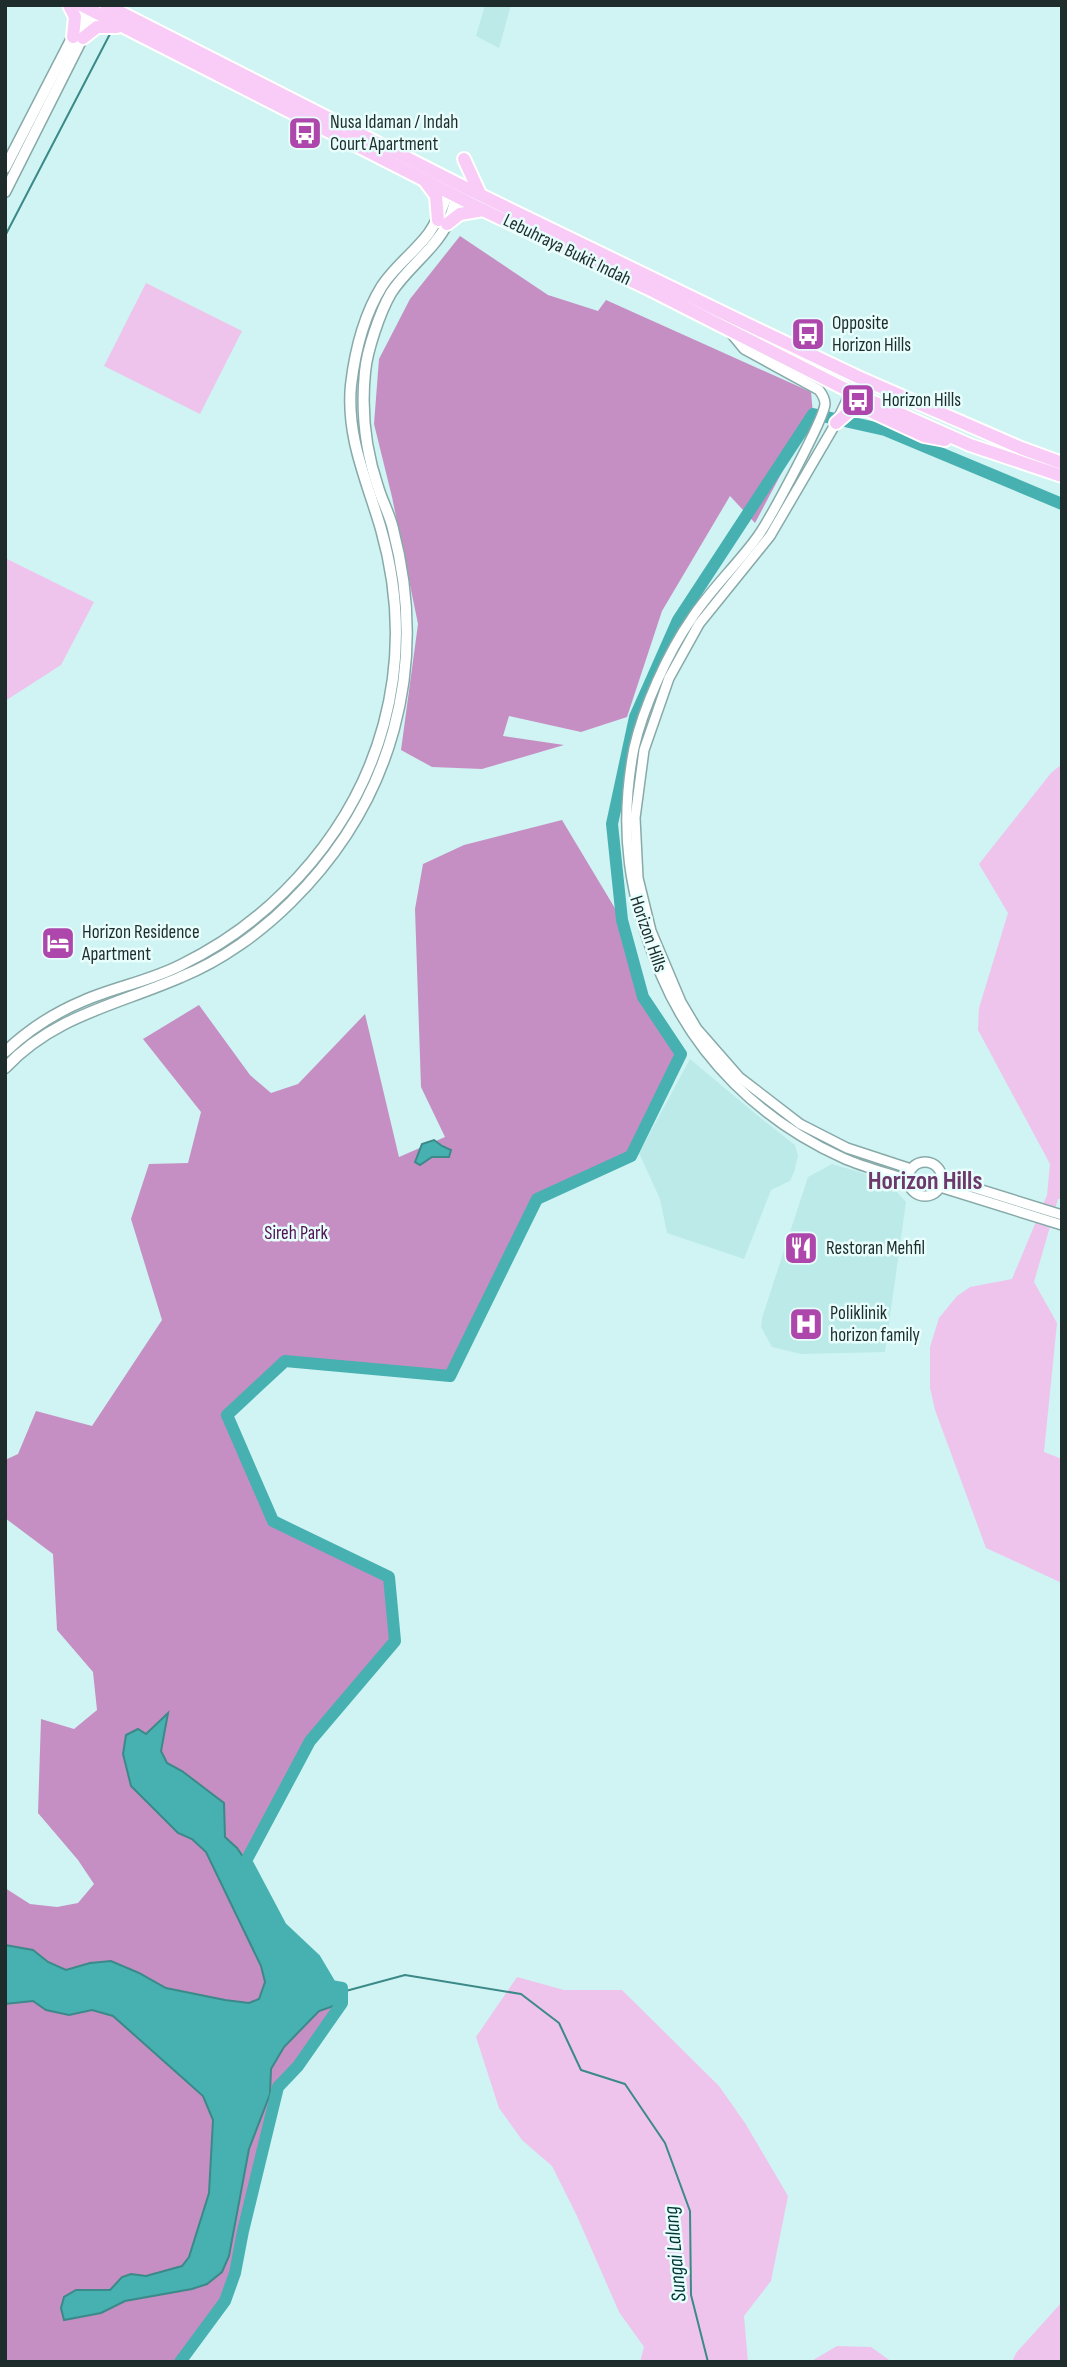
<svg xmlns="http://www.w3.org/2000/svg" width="1067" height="2367" viewBox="0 0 1067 2367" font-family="'Sofia Sans Condensed',sans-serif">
	<rect width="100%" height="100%" fill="#cff4f3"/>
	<g fill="#bceae9">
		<polygon points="485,5 511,5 499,48 476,36"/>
		<polygon points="690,1059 763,1120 795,1145 798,1156 794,1172 790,1181 771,1190 744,1259 667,1233 660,1199 639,1153"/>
		<polygon points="832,1164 886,1180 906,1202 885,1352 801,1354 772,1347 761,1327 762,1318 808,1177"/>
	</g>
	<g fill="#efc4ec">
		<polygon points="146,283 242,331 200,414 104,366"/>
		<polygon points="5,558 94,602 61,665 5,701"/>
		<polygon points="1062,764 1062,1199 1058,1199 1034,1282 1057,1323 1044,1452 1062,1459 1062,1583 986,1548 935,1410 930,1388 930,1347 939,1318 957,1296 970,1287 1012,1279 1047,1195 1050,1164 978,1030 979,1008 1008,913 979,864 1051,773"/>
		<polygon points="517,1977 564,1990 622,1990 719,2086 745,2123 788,2196 771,2281 744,2316 748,2362 640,2362 644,2347 619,2312 577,2216 552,2166 522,2140 499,2108 476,2037"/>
		<polygon points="1062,2302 1062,2362 1012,2362 1016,2353"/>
		<polygon points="837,2346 871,2347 892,2362 810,2362"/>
	</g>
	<g fill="#c68fc3">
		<polygon points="460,236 548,295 598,311 606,300 811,392 813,414 755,523 730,496 662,611 627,717 581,732 509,716 503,736 564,745 482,769 432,767 401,750 418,624 392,497 374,424 379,359 410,299"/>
		<polygon points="562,820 622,920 643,997 681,1054 631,1156 537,1199 450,1376 285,1361 228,1414 273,1521 389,1577 395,1641 310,1741 246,1861 237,1848 225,1837 224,1803 182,1771 167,1763 161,1751 167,1714 146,1734 178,1833 192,1839 206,1852 261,1966 265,1982 260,1998 249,2003 225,2000 166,1988 139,1973 111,1961 90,1963 66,1970 48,1962 33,1950 5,1945 5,1888 30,1904 57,1907 78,1903 94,1884 78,1860 38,1813 41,1719 74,1729 97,1710 93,1672 57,1630 53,1554 5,1518 5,1460 18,1454 36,1411 92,1426 162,1320 131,1219 149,1164 188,1163 201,1112 143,1039 199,1005 250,1075 271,1093 298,1084 365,1014 399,1157 445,1137 421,1087 415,909 423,864 464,845"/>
		<polygon points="33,2001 46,2010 69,2015 92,2010 113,2016 203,2096 213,2120 209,2193 189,2257 183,2266 146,2276 131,2274 122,2277 110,2290 76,2290 101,2313 124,2301 192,2289 207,2284 221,2272 229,2256 249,2149 270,2094 271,2069 284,2047 319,2011 342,2003 298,2066 278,2087 243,2231 235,2273 225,2301 180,2362 5,2362 5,2004"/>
	</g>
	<g fill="#47b0b0" stroke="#3b8988" stroke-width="2">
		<polygon points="434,1140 442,1146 451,1150 449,1157 432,1157 420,1165 415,1162 422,1144"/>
		<polygon points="168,1713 161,1751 167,1763 182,1771 224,1803 225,1837 237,1848 246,1861 281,1927 315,1959 331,1986 342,1988 342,2003 319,2011 284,2047 271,2069 270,2094 249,2149 229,2256 222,2272 207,2284 192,2289 125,2301 101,2313 64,2320 61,2308 64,2297 76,2290 110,2290 122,2277 131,2274 146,2276 182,2266 189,2257 209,2193 213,2120 203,2096 113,2016 92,2010 69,2015 46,2010 33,2001 5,2004 5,1945 33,1950 48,1962 66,1970 90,1963 111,1961 139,1973 166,1988 225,2000 249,2003 259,1999 265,1982 261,1966 206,1852 192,1839 178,1833 131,1786 123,1754 126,1735 138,1729 146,1734"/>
	</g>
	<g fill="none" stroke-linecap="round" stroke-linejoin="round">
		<g stroke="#3b8988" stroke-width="2">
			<polyline points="5,236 111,32"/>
			<polyline points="342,1992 405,1975 521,1994 559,2023 581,2070 625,2084 665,2143 690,2211 691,2295 708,2362"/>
		</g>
		<polyline stroke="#47b0b0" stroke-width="12" points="180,2362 225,2301 235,2273 243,2231 278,2087 298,2066 342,2003 342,1988 331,1986 315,1959 281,1927 246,1861 310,1741 395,1641 389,1577 273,1521 227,1415 285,1361 450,1376 537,1199 631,1156 681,1054 643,997 622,920 612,824 635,717 678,620 813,414 885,430 1062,504"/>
		<g stroke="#87aaa9" stroke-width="12">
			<g id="tertiary">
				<path d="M730,332L744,349L819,390C822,394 825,398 825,404C824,419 770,519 758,536C738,564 711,589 692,618C668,652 643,708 634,748C618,830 629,898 661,975C696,1058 761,1121 843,1158C863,1167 887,1173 908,1180"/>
				<polyline points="858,377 836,423 770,536 699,624 669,678 644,750 635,818 638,878 651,931 681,1002 697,1029 739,1077 800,1124 847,1148 911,1169"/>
				<circle cx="925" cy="1179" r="17"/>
				<polyline points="943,1178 1062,1215"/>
				<polyline points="940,1187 1062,1225"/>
			</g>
		</g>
		<g stroke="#87aaa9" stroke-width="13">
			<g id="secondary">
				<polyline points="5,168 89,5"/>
				<polyline points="5,192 99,5"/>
				<path d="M5,1052C28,1030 54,1013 83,1001C115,987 150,981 181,965C218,947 255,921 284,892C383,794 419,663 381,529C367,481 346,437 351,385C355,351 364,315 382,286C395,266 415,252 429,233C439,219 444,203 450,188"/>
				<path d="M5,1068C55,1015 117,1005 181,977C221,961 261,932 291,902C393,801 429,667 393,529C390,515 382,501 378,487C365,449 361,412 365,372C367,350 380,312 391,293C407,268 434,250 447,224C452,214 455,202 458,192"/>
			</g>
		</g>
		<g stroke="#fff" stroke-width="16">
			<g id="trunk">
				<polyline points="69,5 75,17 73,37"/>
				<polyline points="81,5 483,210 649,289 851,392 970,445 1062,476"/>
				<polyline points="106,5 460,185 734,318 858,377 1021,448 1062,463"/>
				<polyline points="83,38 97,27 117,27"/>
				<polyline points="464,159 480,194"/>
				<polyline points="425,181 436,196 438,220"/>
				<polyline points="447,224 460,214 483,210"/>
				<polyline points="836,423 851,410 868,410 924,436 945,440"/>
			</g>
		</g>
		<use href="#tertiary" stroke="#fff" stroke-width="9"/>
		<use href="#secondary" stroke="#fff" stroke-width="10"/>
		<use href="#trunk" stroke="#f8ccf6" stroke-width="12"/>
	</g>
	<defs>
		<g id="bus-square" transform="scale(1.75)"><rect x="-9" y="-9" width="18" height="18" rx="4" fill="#ad47ab" stroke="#e8fefd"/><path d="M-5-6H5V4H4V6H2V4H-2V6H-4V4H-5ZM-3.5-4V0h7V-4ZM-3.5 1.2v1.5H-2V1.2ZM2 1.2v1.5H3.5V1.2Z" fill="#fff"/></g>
		<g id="hotel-square" transform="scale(1.75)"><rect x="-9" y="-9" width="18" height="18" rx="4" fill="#ad47ab" stroke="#e8fefd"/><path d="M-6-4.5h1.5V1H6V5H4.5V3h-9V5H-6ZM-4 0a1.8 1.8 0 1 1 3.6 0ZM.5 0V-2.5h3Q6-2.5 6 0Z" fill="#fff"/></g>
		<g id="restaurant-square" transform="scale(1.75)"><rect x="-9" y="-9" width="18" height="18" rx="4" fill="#ad47ab" stroke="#e8fefd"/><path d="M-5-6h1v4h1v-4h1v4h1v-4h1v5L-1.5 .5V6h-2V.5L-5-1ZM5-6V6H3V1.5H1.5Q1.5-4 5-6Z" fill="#fff"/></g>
		<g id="hospital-square" transform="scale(1.75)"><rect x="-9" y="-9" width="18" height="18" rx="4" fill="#ad47ab" stroke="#e8fefd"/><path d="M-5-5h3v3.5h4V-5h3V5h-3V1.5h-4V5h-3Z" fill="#fff"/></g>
	</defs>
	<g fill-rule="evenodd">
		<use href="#bus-square" x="305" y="133"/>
		<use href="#bus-square" x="808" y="334"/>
		<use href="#bus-square" x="858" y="400"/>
		<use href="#hotel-square" x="58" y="943"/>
		<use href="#restaurant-square" x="801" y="1248"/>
		<use href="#hospital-square" x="806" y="1324"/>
	</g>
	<g text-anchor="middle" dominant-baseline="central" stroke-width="5" stroke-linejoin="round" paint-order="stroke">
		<g font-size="19" fill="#1e2d2c" stroke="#e8fefd" text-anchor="start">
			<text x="330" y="122">Nusa Idaman / Indah<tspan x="330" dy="22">Court Apartment</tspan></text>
			<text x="832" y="323">Opposite<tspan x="832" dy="22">Horizon Hills</tspan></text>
			<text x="882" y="400">Horizon Hills</text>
			<text x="82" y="932">Horizon Residence<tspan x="82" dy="22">Apartment</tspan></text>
			<text x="826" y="1248">Restoran Mehfil</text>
			<text x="830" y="1313">Poliklinik<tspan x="830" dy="22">horizon family</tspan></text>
		</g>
		<g font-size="19" fill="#1e2d2c" stroke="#e8fefd">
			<text transform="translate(567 250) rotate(26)">Lebuhraya Bukit Indah</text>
			<text transform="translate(648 934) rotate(71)">Horizon Hills</text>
		</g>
		<g font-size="19" fill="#521052" stroke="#e8fefd">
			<text x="296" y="1233">Sireh Park</text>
		</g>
		<g font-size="21" font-style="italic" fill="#023636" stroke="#e8fefd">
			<text transform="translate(675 2254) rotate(-95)">Sungai Lalang</text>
		</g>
		<g font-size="26" font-weight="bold" fill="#6c396a" stroke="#e8fefd">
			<text x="925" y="1181">Horizon Hills</text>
		</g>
	</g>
	<rect width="1067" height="2367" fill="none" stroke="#1e2d2c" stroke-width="14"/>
</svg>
